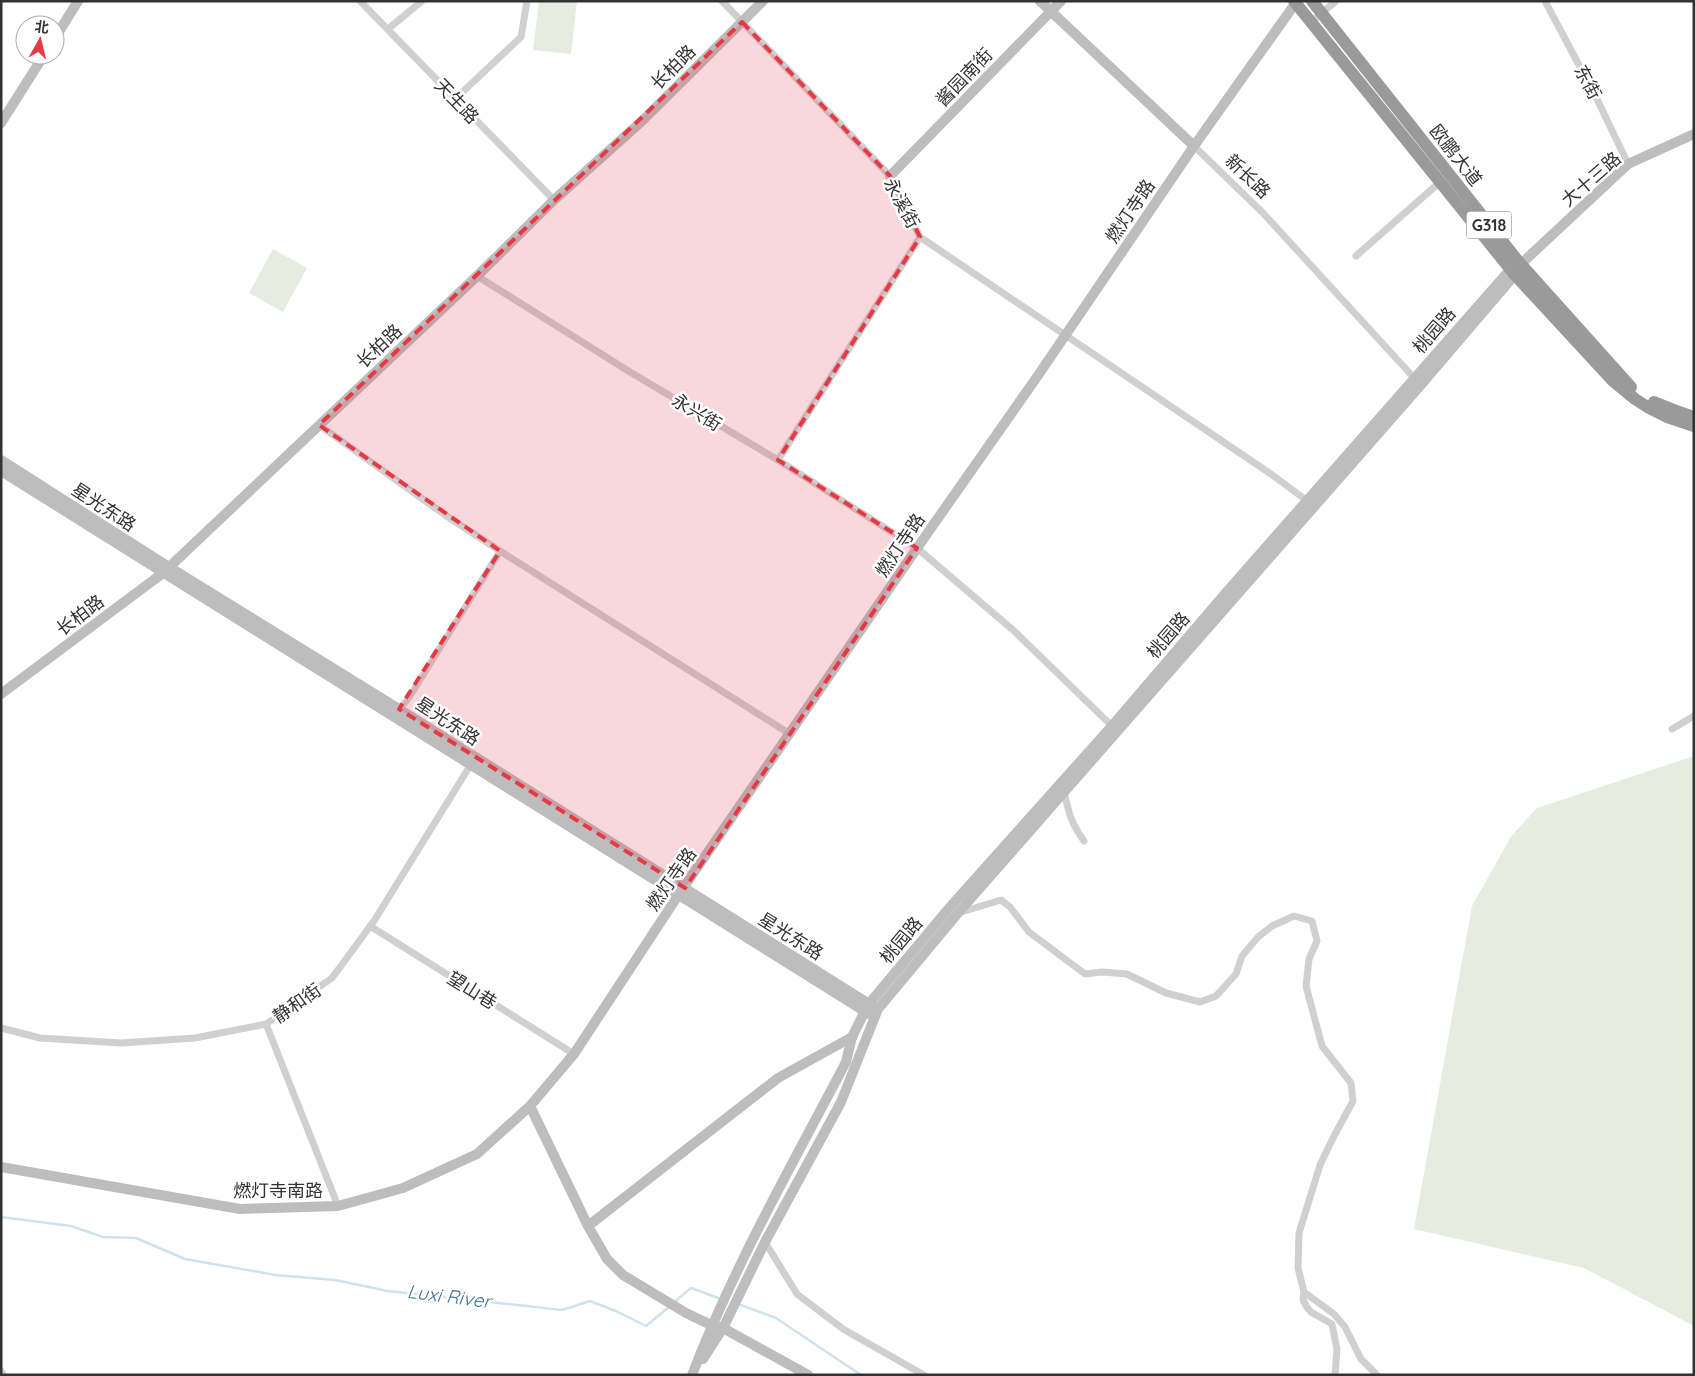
<svg xmlns="http://www.w3.org/2000/svg" width="1695" height="1376" viewBox="0 0 1695 1376" font-family="Quicksand,'Noto Sans SC',sans-serif">
	<rect width="100%" height="100%" fill="#fff"/>
	<g fill="#e6ecdf">
		<polygon points="539,1 577,1 571,54 533,50"/>
		<polygon points="273,249 307,268 283,312 249,293"/>
		<polygon points="1694,756 1694,1326 1584,1268 1414,1229 1472,906 1512,835 1537,808"/>
	</g>
	<g fill="none" stroke-linecap="round" stroke-linejoin="round">
		<g stroke="#cfe2ee" stroke-width="2.5">
			<polyline points="1,1217 71,1226 103,1237 136,1238 185,1259 276,1275 335,1280 388,1291 562,1310 590,1301 618,1312 646,1326 669,1307"/>
			<polyline points="673,1303 691,1288 721,1299"/>
			<polyline points="738,1304 776,1318 861,1375"/>
		</g>
		<g stroke="#d0d0d0" stroke-width="7">
			<polyline points="360,1 554,200"/>
			<polyline points="722,1 890,176 920,237 1271,474 1310,503"/>
			<polyline points="1545,1 1597,99 1628,164"/>
			<polyline points="1311,22 1336,1"/>
			<polyline points="388,29 422,1"/>
			<polyline points="455,99 521,37 527,1"/>
			<polyline points="1194,146 1263,213 1416,380"/>
			<polyline points="1356,256 1440,182"/>
			<polyline points="477,276 630,372 778,460 917,548 1013,630 1114,728"/>
			<polyline points="319,425 445,515 500,551 790,734"/>
			<polyline points="778,460 920,237"/>
			<polyline points="399,709 408,699 500,551"/>
			<polyline points="1672,729 1694,716"/>
			<path d="M1064,792C1069,814 1071,823 1084,841"/>
			<polyline points="958,913 1001,900 1010,907 1029,932 1085,974 1102,972 1127,974 1166,993 1200,1002 1216,996 1236,974 1242,956 1258,937 1272,926 1294,916 1312,921 1317,941 1309,959 1306,986 1322,1046 1351,1083 1353,1101 1334,1136 1320,1165 1299,1233 1298,1268 1304,1292 1303,1299 1306,1306 1311,1312 1332,1324 1337,1349 1335,1375"/>
			<polyline points="370,926 574,1054"/>
			<polyline points="266,1024 338,1206"/>
			<polyline points="1,1028 40,1038 121,1043 195,1038 266,1024 332,978 374,921 473,761"/>
			<polyline points="765,1242 797,1294 843,1329 924,1375"/>
			<polyline points="1304,1292 1334,1314 1345,1327 1361,1359 1377,1375"/>
			<polyline points="1,1371 3,1375"/>
		</g>
		<g stroke="#bdbdbd" stroke-width="10">
			<polyline points="1040,1 1194,146"/>
			<polyline points="55,38 78,1"/>
			<polyline points="1,123 44,55"/>
			<polyline points="890,176 1061,1"/>
			<polyline points="1521,264 1628,164 1694,134"/>
			<polyline points="1,460 169,567 399,709 874,1007"/>
			<polyline points="1,471 869,1014"/>
			<polyline points="1,694 163,573 477,276 554,200 642,121 763,1"/>
			<polyline points="530,1106 588,1226 607,1259 623,1275 686,1313 711,1325 723,1328 808,1375"/>
			<polyline points="1,1167 240,1209 338,1206 403,1188 477,1154 530,1106 574,1054 679,894 922,541 1039,374 1194,146 1297,1"/>
			<polyline points="588,1226 778,1078 852,1037"/>
			<polyline points="703,1359 723,1328 765,1242 841,1102 878,1009 958,913 1420,386 1519,270"/>
			<path d="M692,1375C734,1266 792,1165 846,1062L852,1037L868,1005L950,907L1111,727L1224,595L1515,264"/>
		</g>
		<g stroke="#9a9a9a" stroke-width="12">
			<polyline points="1294,1 1515,275 1612,380 1635,399 1649,408 1667,417 1694,426"/>
			<polyline points="1312,1 1518,261 1631,387"/>
			<polyline points="1654,402 1679,412 1694,417"/>
		</g>
	</g>
	<path fill="#e63946" fill-opacity="0.2" stroke="#e63946" stroke-width="4" stroke-dasharray="10 6" stroke-linejoin="round" d="M742,22L890,176L920,237L778,460L917,548L685,888L399,709L500,551L319,425Z"/>
	<g text-anchor="middle" dominant-baseline="central" stroke-width="5" stroke-linejoin="round" paint-order="stroke">
		<rect fill="#fff" stroke="#707070" stroke-width="1" x="1466.5" y="211.5" width="45" height="27" rx="4"/>
		<g font-size="16" font-weight="bold" fill="#333">
			<text x="1489" y="225">G318</text>
		</g>
		<g font-size="18" fill="#333" stroke="#fff">
			<text transform="translate(673 67) rotate(-45)">长柏路</text>
			<text transform="translate(964 77) rotate(-46)">酱园南街</text>
			<text transform="translate(1588 82) rotate(62)">东街</text>
			<text transform="translate(457 101) rotate(46)">天生路</text>
			<text transform="translate(1456 155) rotate(52)">欧鹏大道</text>
			<text transform="translate(1248 176) rotate(44)">新长路</text>
			<text transform="translate(1591 179) rotate(-41)">大十三路</text>
			<text transform="translate(902 203) rotate(62)">永溪街</text>
			<text transform="translate(1130 211) rotate(-56)">燃灯寺路</text>
			<text transform="translate(1434 330) rotate(-49)">桃园路</text>
			<text transform="translate(379 346) rotate(-43)">长柏路</text>
			<text transform="translate(697 412) rotate(31)">永兴街</text>
			<text transform="translate(104 507) rotate(33)">星光东路</text>
			<text transform="translate(900 545) rotate(-56)">燃灯寺路</text>
			<text transform="translate(80 615) rotate(-37)">长柏路</text>
			<text transform="translate(1168 635) rotate(-49)">桃园路</text>
			<text transform="translate(448 721) rotate(33)">星光东路</text>
			<text transform="translate(671 879) rotate(-55)">燃灯寺路</text>
			<text transform="translate(791 936) rotate(32)">星光东路</text>
			<text transform="translate(901 940) rotate(-50)">桃园路</text>
			<text transform="translate(472 990) rotate(32)">望山巷</text>
			<text transform="translate(297 1003) rotate(-35)">静和街</text>
			<text x="278" y="1190">燃灯寺南路</text>
		</g>
		<g font-size="19" font-style="italic" fill="#3f7597" stroke="#fff">
			<text transform="translate(449 1296) rotate(7)">Luxi River</text>
		</g>
	</g>
	<rect width="1695" height="1376" fill="none" stroke="#333333" stroke-width="5"/>
	<g transform="translate(40 40) rotate(8)"><circle r="24" fill="#ffffff" stroke="#adadad"/>
	<path d="M0-4L9 19L0 12L-9 19Z" fill="#e63946"/>
	<text y="-8" font-size="14" font-weight="bold" text-anchor="middle" fill="#333333">北</text>
	</g>
</svg>
